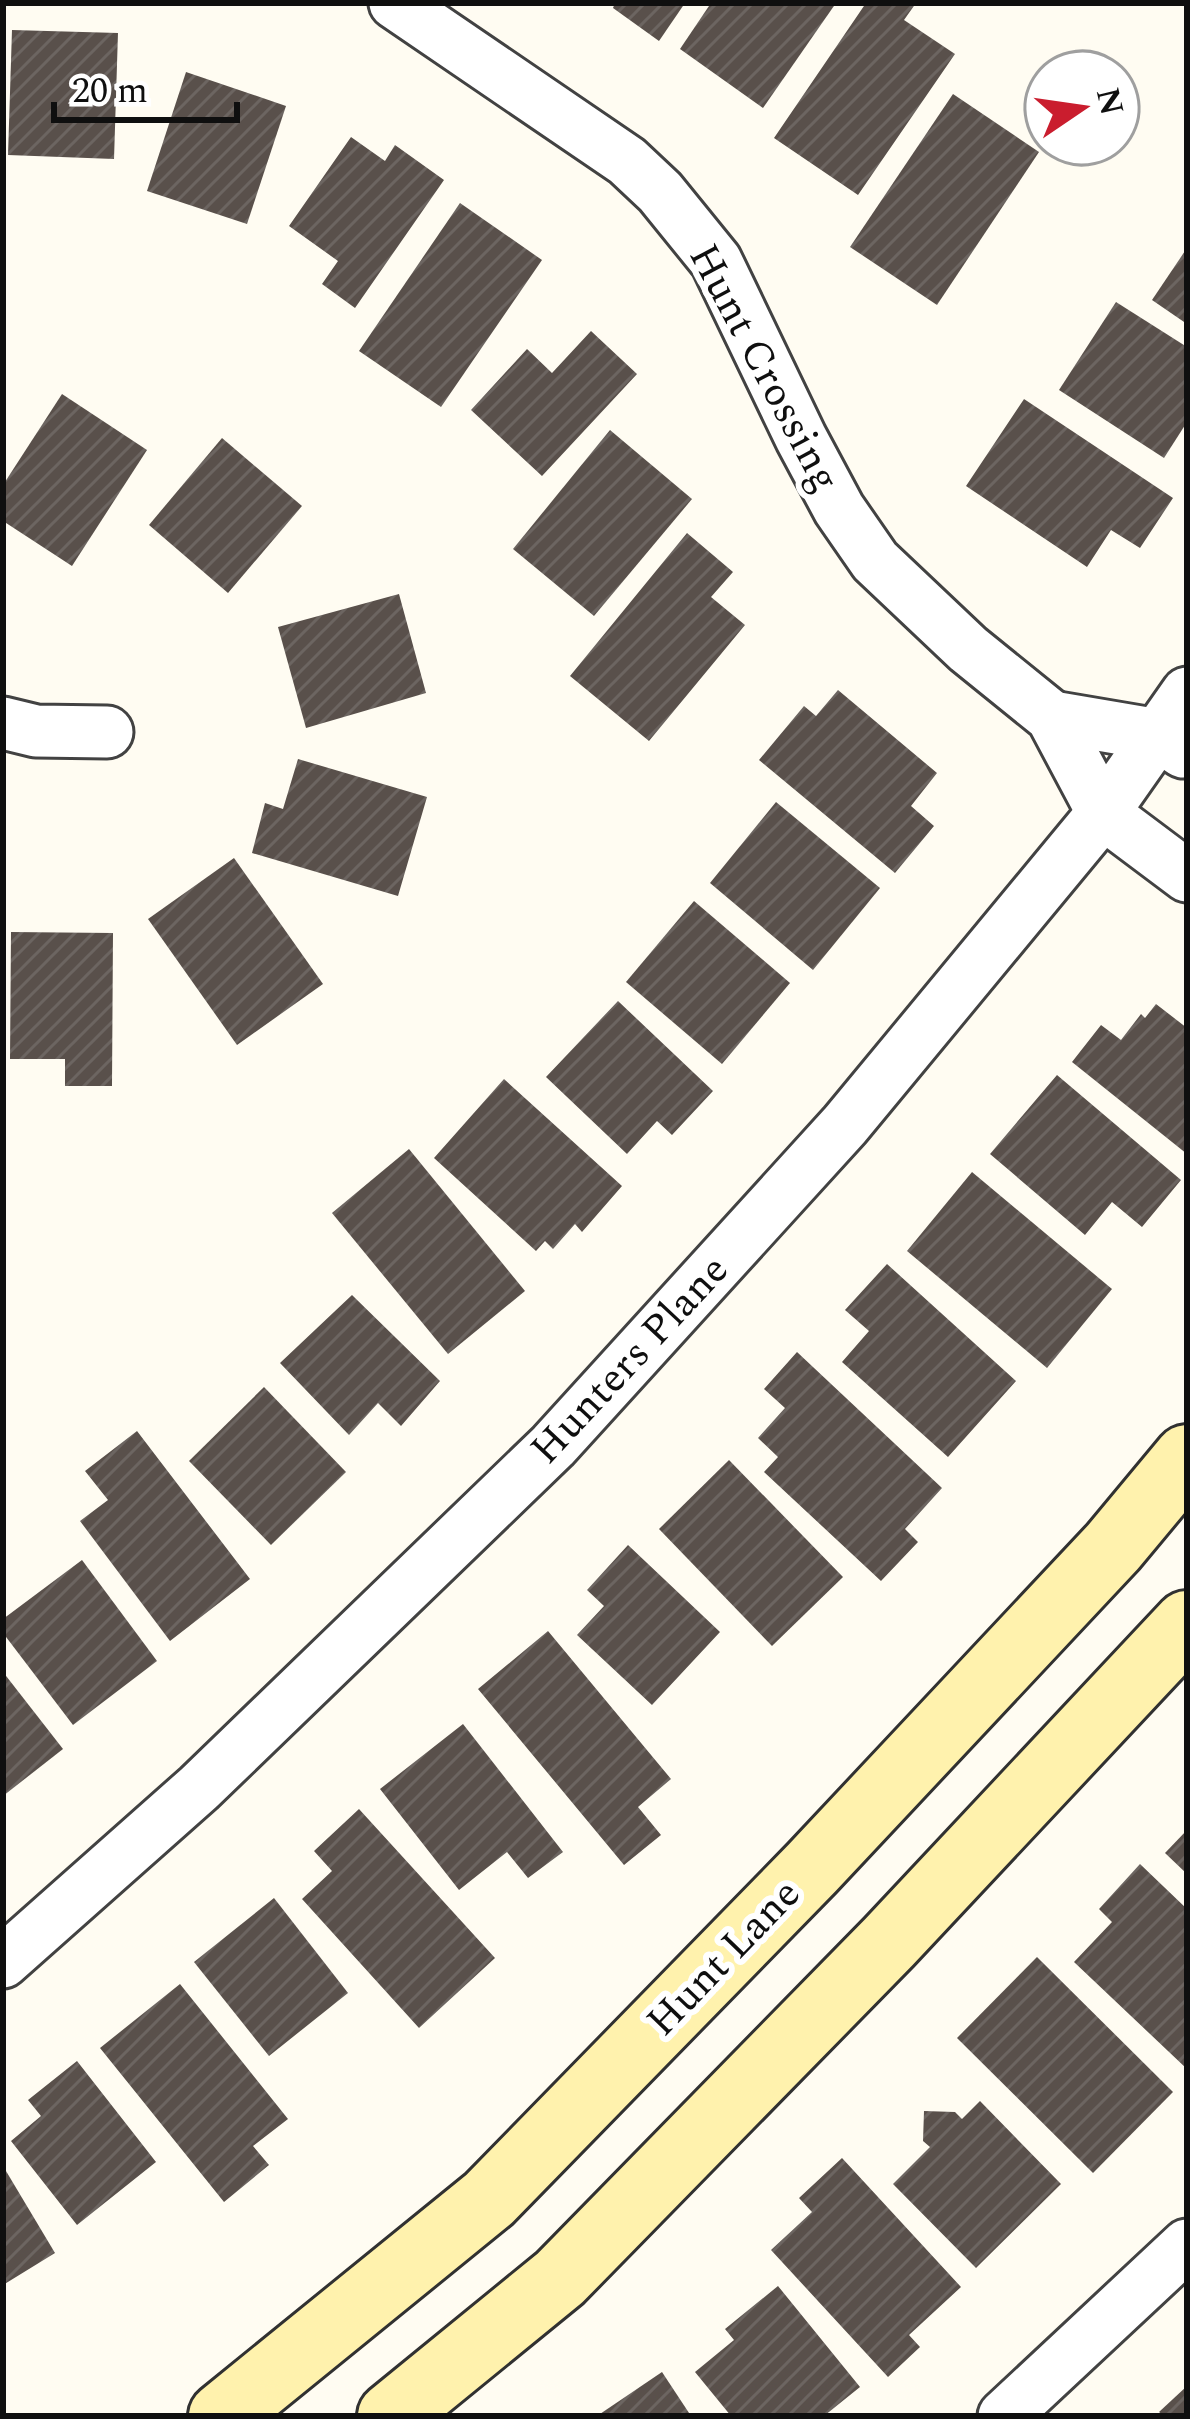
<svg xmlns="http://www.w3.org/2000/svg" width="1190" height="2419" viewBox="0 0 1190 2419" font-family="Spectral,serif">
	<defs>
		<pattern id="building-hatch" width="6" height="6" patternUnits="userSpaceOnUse" patternTransform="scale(3)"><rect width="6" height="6" fill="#59504b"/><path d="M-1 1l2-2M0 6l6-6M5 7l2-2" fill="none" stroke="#6c6561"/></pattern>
	</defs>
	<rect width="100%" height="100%" fill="#fffcf2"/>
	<g fill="url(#building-hatch)">
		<polygon points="615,3 685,3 659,41 613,8"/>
		<polygon points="711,3 836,3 763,108 680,49"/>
		<polygon points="866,3 916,3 904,20 955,54 858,195 774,138"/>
		<polygon points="12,30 118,33 114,159 8,155"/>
		<polygon points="186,72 286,106 247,224 147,191"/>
		<polygon points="953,94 1039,152 937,305 850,247"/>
		<polygon points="351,137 385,161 395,145 444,180 355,308 322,284 338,261 289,226"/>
		<polygon points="460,203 542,260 441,407 359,351"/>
		<polygon points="1187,248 1187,324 1152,300"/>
		<polygon points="1116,302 1187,347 1187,422 1164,458 1059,390"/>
		<polygon points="591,331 637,374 542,476 471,410 527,349 552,373"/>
		<polygon points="62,394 147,450 72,566 3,521 3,485"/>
		<polygon points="1024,399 1173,498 1140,548 1111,530 1087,567 966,486"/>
		<polygon points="610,430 692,499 594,616 513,549"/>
		<polygon points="222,438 302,506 228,593 149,525"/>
		<polygon points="687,533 733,572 711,597 745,625 649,741 570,676"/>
		<polygon points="399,594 426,693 306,728 278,627"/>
		<polygon points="838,690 937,773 911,806 934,826 895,873 759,760 804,706 816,716"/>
		<polygon points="298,759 427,797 398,896 252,853 265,803 283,809"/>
		<polygon points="776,802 880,888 813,970 710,883"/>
		<polygon points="234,858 323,984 237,1045 148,919"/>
		<polygon points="694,901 790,983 722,1064 626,982"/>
		<polygon points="11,932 113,933 112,1086 65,1086 65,1059 10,1059"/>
		<polygon points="618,1001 713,1091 672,1135 657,1121 627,1154 546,1077"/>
		<polygon points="1156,1004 1187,1028 1187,1154 1072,1062 1101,1025 1121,1040 1141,1014 1145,1018"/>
		<polygon points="1057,1075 1181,1180 1142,1227 1112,1202 1085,1235 990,1154"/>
		<polygon points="504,1079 622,1186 582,1232 575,1224 553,1249 545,1241 536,1251 434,1158"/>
		<polygon points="409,1149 525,1291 448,1354 332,1213"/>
		<polygon points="972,1172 1112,1289 1047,1368 907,1251"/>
		<polygon points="887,1264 1016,1381 948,1457 842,1362 869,1331 845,1310"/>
		<polygon points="352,1295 440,1381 401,1426 378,1403 349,1435 280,1363"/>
		<polygon points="797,1352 942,1488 905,1529 918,1542 881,1581 764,1472 778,1457 758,1438 785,1408 764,1389"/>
		<polygon points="264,1387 346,1472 271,1545 189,1461"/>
		<polygon points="137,1431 250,1579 170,1641 80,1521 108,1500 85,1471"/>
		<polygon points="729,1460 843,1577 772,1646 659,1529"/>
		<polygon points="628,1545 720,1632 652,1705 577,1635 604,1606 587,1590"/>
		<polygon points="82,1560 157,1661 73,1725 3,1633 3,1619"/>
		<polygon points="548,1631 671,1779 638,1807 661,1835 624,1865 478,1689"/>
		<polygon points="3,1672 63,1749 3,1796"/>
		<polygon points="463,1724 563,1852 528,1878 507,1852 459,1890 380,1789"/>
		<polygon points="359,1809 495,1958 419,2028 302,1899 332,1871 314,1851"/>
		<polygon points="1187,1830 1187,1874 1165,1853"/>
		<polygon points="1140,1864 1187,1909 1187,2069 1074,1962 1112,1922 1099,1909"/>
		<polygon points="274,1898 348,1993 269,2056 194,1962"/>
		<polygon points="1037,1957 1173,2092 1093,2173 957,2038"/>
		<polygon points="180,1984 288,2119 253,2146 269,2165 224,2202 100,2048"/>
		<polygon points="77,2061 156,2162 77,2225 11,2141 41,2116 28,2100"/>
		<polygon points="980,2101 1061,2184 976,2268 893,2184 930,2147 923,2141 924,2111 955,2112 962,2119"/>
		<polygon points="842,2158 961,2287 909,2335 920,2347 888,2377 771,2250 812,2212 799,2198"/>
		<polygon points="3,2166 55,2253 3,2285"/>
		<polygon points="778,2286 860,2387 824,2416 731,2416 695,2372 734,2340 725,2329"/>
		<polygon points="662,2372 691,2416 597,2416"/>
		<polygon points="1187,2386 1187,2416 1164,2416 1159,2412"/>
	</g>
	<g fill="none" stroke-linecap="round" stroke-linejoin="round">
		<g stroke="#424242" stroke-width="57">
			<g id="street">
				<polyline points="395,3 627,161 660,192 716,261 801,438 839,509 875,561 968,649 1052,717 1103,813 1187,876"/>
				<polyline points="1052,717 1158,735 1183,752"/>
				<polyline points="3,723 36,731 107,732"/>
				<polyline points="3,1962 199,1788 553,1446 845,1125 1103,813 1187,693"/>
				<polyline points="1004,2416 1187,2245"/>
			</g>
		</g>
		<g stroke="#313131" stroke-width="72">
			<g id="secondary">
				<polyline points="222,2416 489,2199 812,1868 1113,1547 1187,1458"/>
				<polyline points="391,2416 560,2278 889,1942 1187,1624"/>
			</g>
		</g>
		<use href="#street" stroke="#fff" stroke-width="51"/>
		<use href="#secondary" stroke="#fff2ad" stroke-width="66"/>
	</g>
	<g text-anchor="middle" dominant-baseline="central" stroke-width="12" stroke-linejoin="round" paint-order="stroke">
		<g font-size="42" fill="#0f0f0f" stroke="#fff">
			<text transform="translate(764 368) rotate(62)">Hunt Crossing</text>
			<text transform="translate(630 1360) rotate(-47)">Hunters Plane</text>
			<text transform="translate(724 1958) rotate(-46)">Hunt Lane</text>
		</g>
	</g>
	<rect width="1190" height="2419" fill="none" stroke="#0f0f0f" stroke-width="12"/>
	<g transform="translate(1082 108) rotate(77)"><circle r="57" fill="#ffffff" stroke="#9f9f9f" stroke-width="3"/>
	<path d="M0-9L21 45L0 30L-21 45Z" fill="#ca1d2e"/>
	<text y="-18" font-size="33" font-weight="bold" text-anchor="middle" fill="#0f0f0f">N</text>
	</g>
	<path d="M54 102v18h183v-18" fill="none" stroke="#0f0f0f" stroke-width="6"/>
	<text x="72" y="102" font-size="36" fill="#0f0f0f" stroke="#ffffff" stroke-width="9" paint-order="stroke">20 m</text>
</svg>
